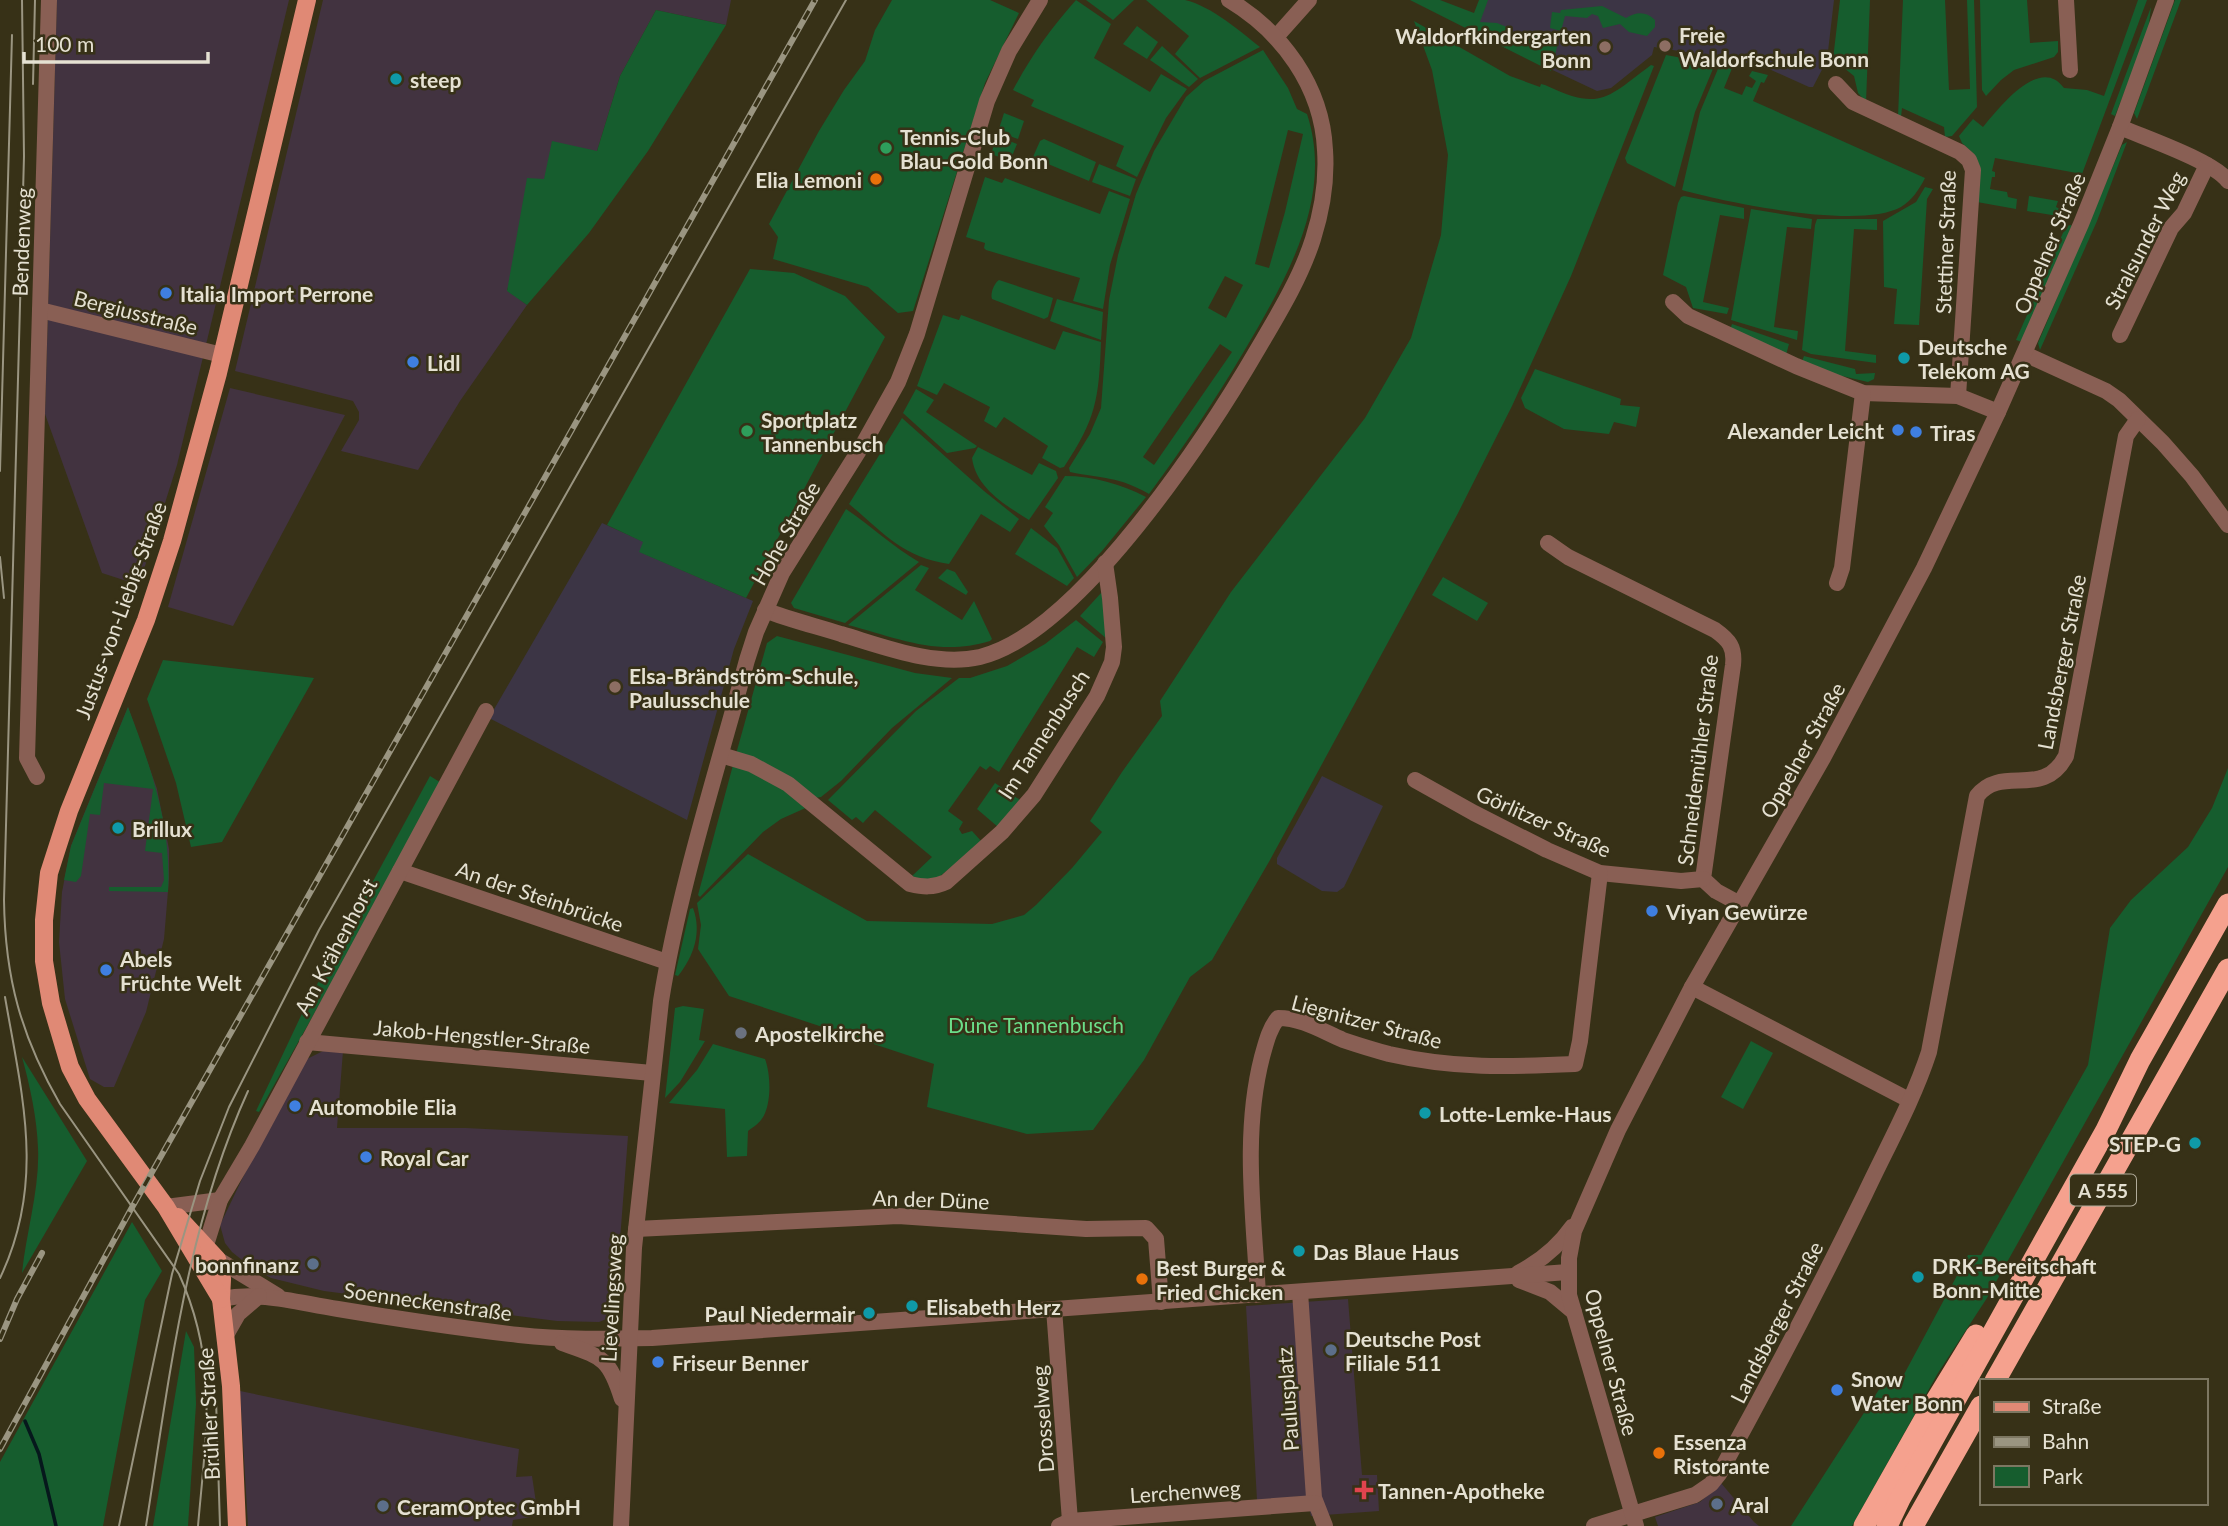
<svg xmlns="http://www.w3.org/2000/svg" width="2228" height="1526" viewBox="0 0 2228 1526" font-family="Lato,sans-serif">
	<rect width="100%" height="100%" fill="#373117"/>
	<g fill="#423340">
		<polygon points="57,0 289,0 177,465 139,585 102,573 45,414"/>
		<polygon points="323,0 731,0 726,25 656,10 620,76 597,151 544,180 507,290 527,305 460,401 418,470 341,451 359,420 359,412 353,401 235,371"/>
		<polygon points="230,388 345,415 233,626 168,607"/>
		<polygon points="128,707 157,789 169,849 169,879 164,939 146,1012 114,1087 104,1087 90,1079 65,999 59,942 62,892 71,846"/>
		<polygon points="325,1050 343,1051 337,1128 466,1128 628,1136 615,1305 609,1318 599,1322 557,1321 324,1291 271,1278 247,1264 232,1252 225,1243 220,1225 267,1127 305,1060"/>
		<polygon points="1348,1299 1362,1475 1377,1475 1379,1511 1311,1516 1306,1496 1257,1500 1246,1306"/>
		<polygon points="240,1391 519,1449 516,1477 532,1476 538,1516 513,1520 512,1526 248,1526"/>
		<polygon points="1721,1483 1754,1522 1759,1526 1658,1526 1655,1517 1700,1502"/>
	</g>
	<g fill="#3c3545">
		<polygon points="1486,0 1834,0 1827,60 1813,87 1809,87 1769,69 1741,61 1654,47 1652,55 1611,88 1597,91 1472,32"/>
		<polygon points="602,523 644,542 640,552 753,601 734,649 687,820 489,718"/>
		<polygon points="1322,776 1383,806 1344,887 1337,892 1322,891 1277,864 1277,858"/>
	</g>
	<g fill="#165d2e" fill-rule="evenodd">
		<polygon points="892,0 990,0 1019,13 985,83 913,311 898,313 868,287 773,259 778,237 769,224 819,131 844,90 865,61 875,30"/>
		<path d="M1076,0L1111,24L1094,58L1150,92L1161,74L1187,89L1166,118L1137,177L1116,166L1124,146L1031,106L1034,100L1013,90C1031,56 1051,28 1076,0Z"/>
		<polygon points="1086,0 1134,0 1113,20"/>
		<path d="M1146,0C1158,0 1173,0 1185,0C1211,6 1240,31 1260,47L1200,78L1175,54L1189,36Z"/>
		<polygon points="1410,0 1440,0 1474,13 1479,0 1488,0 1480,22 1497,23 1509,28 1508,31 1514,33 1516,31 1529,36 1527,44 1534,31 1549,35 1548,40 1558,43 1551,71"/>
		<polygon points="1840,0 1870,0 1866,102 1858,93 1854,76 1833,59"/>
		<polygon points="1903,0 1945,0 1949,90 1970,89 1967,0 1974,0 1977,107 1952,136 1945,137 1944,127 1902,108 1901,117 1898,116"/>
		<polygon points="1980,0 2027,0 2030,43 2058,41 2058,52 2054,57 2014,70 2001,80 1986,96 1982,90"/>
		<path d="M2138,0H2147L2082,174L1995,158L1992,171L1995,172V177H1992L1990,189L2007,192L2008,197L2017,199L2016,209L1977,202L1974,154L1962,143L1959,136L1973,119L1983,127C1998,109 2040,54 2064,88L2087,90L2104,96Z"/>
		<polygon points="2175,0 2181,0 2137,119 2134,113"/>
		<path d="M1602,6L1626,18C1636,12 1646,11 1655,20V27L1647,36L1629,32L1620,24L1603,28L1598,16L1592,14L1587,18L1565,16L1561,31L1550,28L1552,12L1560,13L1561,10Z"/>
		<polygon points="2151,7 2148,32 2115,116 2111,114"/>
		<polygon points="656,10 726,25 648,151 589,233 527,305 507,291 527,178 544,179 552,141 597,151 620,76"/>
		<path d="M1414,21L1510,76L1540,87L1541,84L1545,85C1600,111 1606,99 1651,65L1654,66L1571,276L1512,406L1457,515L1270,860L1212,960L1190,977L1144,1060L1093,1130L1027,1134L927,1107L934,1064L729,996L698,949L701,925L697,903L748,854L867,921L992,924L1024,915L1036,905L1072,868L1102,832L1090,821L1122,772L1162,716L1160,701L1231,592L1365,418L1411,338L1441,235L1448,155L1432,70Z"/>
		<polygon points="1137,26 1158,42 1147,59 1123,44"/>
		<polygon points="1162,46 1198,79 1189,87 1150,60"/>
		<path d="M1263,50L1288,88L1297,109L1307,114C1335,199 1284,283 1243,353C1214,402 1183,448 1149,494C1118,476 1103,479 1070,472L1069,468L1090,434L1101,408L1109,300L1118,255L1136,194L1154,151L1186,97L1204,81ZM1288,130L1303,134L1285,212L1269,268L1255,264ZM1225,276L1243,285L1226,318L1208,308ZM1220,344L1232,352L1154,465L1143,457Z"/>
		<polygon points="1666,55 1715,64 1695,112 1675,187 1627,163 1625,158"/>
		<path d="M1720,64L1733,66L1724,88L1742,95L1746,86L1752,88L1756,81L1749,76L1752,71L1768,75L1764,83L1761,82L1753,101L1925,178C1919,190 1912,200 1901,207C1860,230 1728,203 1682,190L1700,112Z"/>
		<polygon points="1004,113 1024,121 1018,139 998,132"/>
		<polygon points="997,136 1017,144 1010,161 991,154"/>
		<polygon points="1044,139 1096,162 1089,181 1036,159 1033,157 1040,141"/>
		<polygon points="2127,142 2097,221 2040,350 2038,343 2122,145"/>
		<polygon points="1099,164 1136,179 1130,196 1092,182"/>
		<polygon points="985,177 1002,183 1005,178 1100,214 1109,191 1130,199 1110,265 1103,309 1073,301 1080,278 986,250 984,248 985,243 966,237"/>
		<polygon points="1925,187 1933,189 1927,199 1919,325 1894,324 1897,289 1884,287 1883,221 1916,202"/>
		<polygon points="1684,196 1744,208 1744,219 1720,215 1703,302 1729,308 1727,314 1693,308 1686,287 1663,275 1678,203 1681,197"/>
		<polygon points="2029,196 2058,201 2056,207 2066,212 2064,217 2027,211"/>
		<polygon points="1751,209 1812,219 1811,229 1787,227 1774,327 1798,331 1797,340 1731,320"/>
		<polygon points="1817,219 1877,219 1877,230 1854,229 1845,351 1876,355 1876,363 1811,354 1802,350 1815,225"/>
		<polygon points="2071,225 2072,226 2022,342 2016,340 2066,226"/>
		<polygon points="750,269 794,273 845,296 885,337 746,598 639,552 643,542 607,525"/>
		<path d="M999,280L1053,298L1048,317L1044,319L992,299C990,294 994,283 999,280Z"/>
		<polygon points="1057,299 1103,312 1101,340 1050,321"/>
		<path d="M943,315L959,320L961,315L964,316L1055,350L1063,331L1101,342C1099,399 1096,419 1064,467L1060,468L1042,458L1048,446L1004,417L996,428L984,421L990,407L944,383L937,395L917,386Z"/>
		<polygon points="1732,324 1789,344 1786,355 1730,330"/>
		<polygon points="1804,356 1855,369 1856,374 1875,373 1874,379 1868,382 1842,376 1841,379 1802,361"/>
		<polygon points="1535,369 1621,399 1620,405 1640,407 1636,427 1614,422 1609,434 1564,429 1525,408 1521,398"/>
		<polygon points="916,389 934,400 926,412 977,446 975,448 947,453 903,413"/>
		<path d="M902,418L984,491L1019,519L1010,532L981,514L949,564C902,557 884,533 849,504Z"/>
		<path d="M978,447L1032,475L1039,463L1056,471L1058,478L1029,520C1005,505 976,488 972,458Z"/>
		<path d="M1065,476C1093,476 1121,484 1146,497L1102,551L1077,577L1059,545L1044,526L1053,513L1045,507Z"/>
		<path d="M846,509C871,526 893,547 919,562L845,623L794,608L791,603Z"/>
		<polygon points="1031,528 1057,548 1074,578 1067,586 1015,554"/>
		<path d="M921,565L929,568L915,590L962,620L974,601L992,639L990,641C938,657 898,638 848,625Z"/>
		<polygon points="947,569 955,572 968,592 966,595 938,578"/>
		<polygon points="1443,577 1488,603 1477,621 1432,595"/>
		<polygon points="1102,592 1107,639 1080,616"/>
		<path d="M1076,620L1103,642L1094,657L1077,647L999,772L990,766L986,770L980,766L948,811L963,822L959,829L962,834L972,831L982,842L939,877C930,881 921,880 912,876L932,857L875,810L863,823L856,817L852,820L828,800L916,711L959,678H970L1007,666L1045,644Z"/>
		<polygon points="777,636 915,673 952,678 892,728 841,781 821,797 815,798 736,754 767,643"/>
		<polygon points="163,660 314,678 222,842 191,847 176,783 147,699"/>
		<path d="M128,707C151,768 172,826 168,892L109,891V887H161L164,880L162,853L145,851L153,789L104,783L100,815L90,814L81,876L76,882L64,880L71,846Z"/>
		<polygon points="733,765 753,770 810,806 781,819 763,832 700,897 698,895"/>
		<polygon points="2228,768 2228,867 1987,1298 1938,1373 1852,1526 1791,1526 1889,1374 1901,1380 1968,1255 1981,1255 2088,1065 2110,928 2131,900 2188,847 2212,808"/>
		<polygon points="430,776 443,784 259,1112 256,1111 307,1003"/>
		<polygon points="995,783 1020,800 998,827 977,809"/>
		<path d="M693,908C702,932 694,956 678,976L675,975L690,909Z"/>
		<polygon points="683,1006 704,1009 699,1040 705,1041 680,1082 665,1098 675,1008"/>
		<polygon points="1751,1041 1773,1053 1743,1109 1721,1097"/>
		<path d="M713,1044L765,1059C771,1075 772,1106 761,1120C758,1124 752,1128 748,1131L747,1156L727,1157L725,1109L669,1103L697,1070Z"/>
		<path d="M22,1057L87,1161L22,1273C26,1233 40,1188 38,1148C37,1118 30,1086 22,1057Z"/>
		<polygon points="132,1222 162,1271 145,1300 103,1526 0,1526 0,1462"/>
		<polygon points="186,1331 194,1347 196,1404 188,1526 153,1526"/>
	</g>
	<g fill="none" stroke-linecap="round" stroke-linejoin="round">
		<polyline stroke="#06181c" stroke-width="3.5" points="25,1421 39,1454 56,1526"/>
		<g stroke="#895f54" stroke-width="16">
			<polyline points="2066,0 2070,70"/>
			<polyline points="1276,37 1309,0"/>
			<polyline points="1836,84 1853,102 1960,152 1969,160 1973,170 1958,396"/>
			<path d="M2120,127C2145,138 2213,161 2228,181"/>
			<polyline points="1673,302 1688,316 1796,366 1863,393 1958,396 1998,412"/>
			<polyline points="40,310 222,355"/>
			<polyline points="2120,335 2171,228 2184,213 2207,165"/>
			<polyline points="2025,354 2106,391 2119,400 2163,443 2192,476 2228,525"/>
			<path d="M1548,543L1568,557L1715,630C1729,640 1735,647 1733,665L1703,879L1716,891L1740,904"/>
			<polyline points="1837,583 1842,568 1863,393"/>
			<path d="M765,610C790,620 816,626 841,634C885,647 935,667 980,657C1079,633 1209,433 1259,347C1279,313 1301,277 1313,239C1322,211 1327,179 1325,150C1322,86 1282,32 1229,0"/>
			<path d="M721,755L751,764L788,784L910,884C923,887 933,888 946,882L1002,832L1034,795L1097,696L1112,662L1114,647L1110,598L1105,563"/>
			<polyline points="37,777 27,758 49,0"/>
			<polyline points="1415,780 1474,813 1547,850 1600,873 1681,881 1703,879"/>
			<polyline points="400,871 667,962"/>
			<polyline points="1692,987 1909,1100"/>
			<polyline points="307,1042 652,1073"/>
			<polyline points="166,1207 220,1200"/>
			<polyline points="636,1229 898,1216 1086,1229 1146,1228 1156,1239 1161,1302"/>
			<polyline points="206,1245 220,1200 252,1146 486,711"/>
			<polyline points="217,1259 278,1296"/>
			<path d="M1518,1273C1539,1262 1558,1247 1572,1227"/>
			<polyline points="1519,1280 1550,1292 1574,1312"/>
			<polyline points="1300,1292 1314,1498 1325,1526"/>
			<path d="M1258,1295C1254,1216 1242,1135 1262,1057C1266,1043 1269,1029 1278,1018C1302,1018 1322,1031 1343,1040C1358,1045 1374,1050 1389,1054C1455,1069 1508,1067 1575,1064L1580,1041L1600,873"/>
			<path d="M221,1299C262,1291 298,1303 338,1309C398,1319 459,1328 519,1335C563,1340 608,1339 652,1338L1568,1272"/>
			<polyline points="1054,1309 1070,1521 1069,1526"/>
			<polyline points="226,1335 238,1314 259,1296"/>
			<path d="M562,1343C602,1357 609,1357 622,1399"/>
			<path d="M621,1526L634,1248L661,1001C679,888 717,771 747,660L756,632L782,573L865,441L898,382L917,334L987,101L1009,51L1040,0"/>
			<polyline points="1059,1526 1070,1521 1315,1503"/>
			<path d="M1594,1526L1695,1495L1711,1484L1719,1474C1770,1382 1819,1288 1865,1194C1887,1147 1913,1101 1929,1052L1977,796C2002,764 2043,800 2066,756L2126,436L2138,419"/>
			<polyline points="1636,1526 1569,1295 1569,1258 1574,1231 1618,1130 1692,987 1823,758 1924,568 1998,412 2081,224 2120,127 2166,0"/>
		</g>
		<g stroke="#e08975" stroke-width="18">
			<polyline points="178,1217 217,1259 222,1279 221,1299 231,1386 237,1526"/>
			<polyline points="221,1299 166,1207 87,1099 70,1067 51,1003 44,961 44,920 49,873 69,811 146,620 172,541 218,373 307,0"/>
		</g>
		<g stroke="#f5a18e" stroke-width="21">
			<polyline points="1995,1381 2228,969"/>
			<polyline points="1864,1526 1924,1420 1976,1335"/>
			<polyline points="1887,1526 1900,1499 2106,1130 2140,1060 2228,904"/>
			<polyline points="1913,1526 1981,1406"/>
		</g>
		<g stroke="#9a9581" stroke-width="2">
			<path d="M22,0L24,156L4,900C5,978 21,1036 60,1104L179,1274C219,1362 206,1433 198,1526"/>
			<polyline points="33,84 35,0"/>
			<polyline points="0,471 12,35"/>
			<polyline points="0,557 4,598"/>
			<path d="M0,1278C46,1182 22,1096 5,997"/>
			<polyline points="216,1399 220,1526"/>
			<polyline points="119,1526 172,1274 200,1181 229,1107 319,930 846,0"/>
			<path d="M146,1526C169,1380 186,1227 248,1091"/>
		</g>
		<g stroke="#9a9581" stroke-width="6">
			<g id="rail">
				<polyline points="0,1339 17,1299 42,1253"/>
				<polyline points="0,1449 130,1211 815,0"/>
			</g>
		</g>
		<use href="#rail" stroke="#373117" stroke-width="3.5" stroke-dasharray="10" stroke-linecap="butt"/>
	</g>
	<g fill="#8d6e63" stroke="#373117" stroke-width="2.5">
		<circle cx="1665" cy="46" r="7"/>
		<circle cx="1605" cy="47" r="7"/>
		<circle cx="615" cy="687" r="7"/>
	</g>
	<g fill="#0f9aa8" stroke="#373117" stroke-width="2.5">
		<circle cx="396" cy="79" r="7"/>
		<circle cx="1904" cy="358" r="7"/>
		<circle cx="118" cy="828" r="7"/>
		<circle cx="1425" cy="1113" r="7"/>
		<circle cx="2195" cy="1143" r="7"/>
		<circle cx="1299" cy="1251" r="7"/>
		<circle cx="1918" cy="1277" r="7"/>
		<circle cx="912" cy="1306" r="7"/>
		<circle cx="869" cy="1313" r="7"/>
	</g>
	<g fill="#2e9e5b" stroke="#373117" stroke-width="2.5">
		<circle cx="886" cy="148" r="7"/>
		<circle cx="747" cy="431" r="7"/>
	</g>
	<g fill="#e8710a" stroke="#373117" stroke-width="2.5">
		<circle cx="876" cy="179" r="7"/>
		<circle cx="1142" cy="1279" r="7"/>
		<circle cx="1659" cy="1453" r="7"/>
	</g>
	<g fill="#3f7fe0" stroke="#373117" stroke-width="2.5">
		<circle cx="166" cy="293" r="7"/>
		<circle cx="413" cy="362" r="7"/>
		<circle cx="1898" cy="430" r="7"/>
		<circle cx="1916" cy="432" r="7"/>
		<circle cx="1652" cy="911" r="7"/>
		<circle cx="106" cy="970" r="7"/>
		<circle cx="295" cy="1106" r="7"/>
		<circle cx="366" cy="1157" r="7"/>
		<circle cx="658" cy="1362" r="7"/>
		<circle cx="1837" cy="1390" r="7"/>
	</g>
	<circle fill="#6b7280" stroke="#373117" stroke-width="2.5" cx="741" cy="1033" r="7"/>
	<g fill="#5c6f8a" stroke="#373117" stroke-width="2.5">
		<circle cx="313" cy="1264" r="7"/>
		<circle cx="1331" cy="1350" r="7"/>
		<circle cx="1717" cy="1504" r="7"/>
		<circle cx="383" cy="1506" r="7"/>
	</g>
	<path fill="#e0444e" stroke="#373117" stroke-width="2.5" d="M1360.5 1479.5h7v7h7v7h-7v7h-7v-7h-7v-7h7z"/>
	<g text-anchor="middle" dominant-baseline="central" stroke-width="5" stroke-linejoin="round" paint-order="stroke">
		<rect fill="#373117" stroke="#b1ac9a" stroke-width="2" x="2070" y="1174.5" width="66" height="31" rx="5"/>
		<g font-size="19" font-weight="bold" fill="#e5e1d2">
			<text x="2103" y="1190">A 555</text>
		</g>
		<g font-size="21" font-weight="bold" fill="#e5e1d2" stroke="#373117" text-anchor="start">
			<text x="1679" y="34">Freie<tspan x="1679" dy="24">Waldorfschule Bonn</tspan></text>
			<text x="1591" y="35" text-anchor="end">Waldorfkindergarten<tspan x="1591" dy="24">Bonn</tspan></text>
			<text x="410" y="79">steep</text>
			<text x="900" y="136">Tennis-Club<tspan x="900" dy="24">Blau-Gold Bonn</tspan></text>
			<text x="862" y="179" text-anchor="end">Elia Lemoni</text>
			<text x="180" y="293">Italia Import Perrone</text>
			<text x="1918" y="346">Deutsche<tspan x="1918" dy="24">Telekom AG</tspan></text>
			<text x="427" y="362">Lidl</text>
			<text x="761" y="419">Sportplatz<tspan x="761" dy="24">Tannenbusch</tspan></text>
			<text x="1884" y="430" text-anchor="end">Alexander Leicht</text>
			<text x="1930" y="432">Tiras</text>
			<text x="629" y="675">Elsa-Brändström-Schule,<tspan x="629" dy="24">Paulusschule</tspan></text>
			<text x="132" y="828">Brillux</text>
			<text x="1666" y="911">Viyan Gewürze</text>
			<text x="120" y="958">Abels<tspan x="120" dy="24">Früchte Welt</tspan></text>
			<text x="755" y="1033">Apostelkirche</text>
			<text x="309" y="1106">Automobile Elia</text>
			<text x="1439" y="1113">Lotte-Lemke-Haus</text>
			<text x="2181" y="1143" text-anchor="end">STEP-G</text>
			<text x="380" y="1157">Royal Car</text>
			<text x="1313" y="1251">Das Blaue Haus</text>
			<text x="299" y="1264" text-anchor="end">bonnfinanz</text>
			<text x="1932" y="1265">DRK-Bereitschaft<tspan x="1932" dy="24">Bonn-Mitte</tspan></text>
			<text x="1156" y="1267">Best Burger &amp;<tspan x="1156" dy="24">Fried Chicken</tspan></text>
			<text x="926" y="1306">Elisabeth Herz</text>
			<text x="855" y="1313" text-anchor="end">Paul Niedermair</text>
			<text x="1345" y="1338">Deutsche Post<tspan x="1345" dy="24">Filiale 511</tspan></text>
			<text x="672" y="1362">Friseur Benner</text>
			<text x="1851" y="1378">Snow<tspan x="1851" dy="24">Water Bonn</tspan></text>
			<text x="1673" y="1441">Essenza<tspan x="1673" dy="24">Ristorante</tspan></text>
			<text x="1378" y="1490">Tannen-Apotheke</text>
			<text x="1731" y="1504">Aral</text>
			<text x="397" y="1506">CeramOptec GmbH</text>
		</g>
		<g font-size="21" fill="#e5e1d2" stroke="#373117">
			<text transform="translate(2144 240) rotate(-63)">Stralsunder Weg</text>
			<text transform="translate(21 242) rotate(-88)">Bendenweg</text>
			<text transform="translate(1945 242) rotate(-88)">Stettiner Straße</text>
			<text transform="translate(2049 243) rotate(-67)">Oppelner Straße</text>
			<text transform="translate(136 312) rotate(14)">Bergiusstraße</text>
			<text transform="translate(785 533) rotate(-60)">Hohe Straße</text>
			<text transform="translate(120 610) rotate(-70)">Justus-von-Liebig-Straße</text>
			<text transform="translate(2061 662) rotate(-79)">Landsberger Straße</text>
			<text transform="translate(1043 734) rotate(-57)">Im Tannenbusch</text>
			<text transform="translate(1802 750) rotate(-61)">Oppelner Straße</text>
			<text transform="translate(1697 760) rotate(-83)">Schneidemühler Straße</text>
			<text transform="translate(1544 821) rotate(24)">Görlitzer Straße</text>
			<text transform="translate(540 896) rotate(19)">An der Steinbrücke</text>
			<text transform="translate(335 946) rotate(-62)">Am Krähenhorst</text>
			<text transform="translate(1367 1021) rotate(15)">Liegnitzer Straße</text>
			<text transform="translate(482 1036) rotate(5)">Jakob-Hengstler-Straße</text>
			<text transform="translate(931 1199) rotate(2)">An der Düne</text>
			<text transform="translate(611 1298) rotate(-87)">Lievelingsweg</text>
			<text transform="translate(428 1301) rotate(8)">Soenneckenstraße</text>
			<text transform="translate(1776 1322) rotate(-63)">Landsberger Straße</text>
			<text transform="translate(1612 1362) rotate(75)">Oppelner Straße</text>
			<text transform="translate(1287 1399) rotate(-94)">Paulusplatz</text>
			<text transform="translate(208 1414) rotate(-93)">Brühler Straße</text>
			<text transform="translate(1042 1419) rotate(-94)">Drosselweg</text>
			<text transform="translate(1185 1491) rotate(-4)">Lerchenweg</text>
		</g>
		<g font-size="21" fill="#6bdf8a" stroke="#373117">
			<text x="1036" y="1024">Düne Tannenbusch</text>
		</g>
	</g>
	<rect x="1980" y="1379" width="228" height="126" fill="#373117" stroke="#7d7762" stroke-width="2"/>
	<rect x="1994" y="1402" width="35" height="10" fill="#e08975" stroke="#7d7762" stroke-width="2"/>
	<text x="2042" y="1414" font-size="21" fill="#e5e1d2">Straße</text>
	<rect x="1994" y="1437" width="35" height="10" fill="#9a9581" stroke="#7d7762" stroke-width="2"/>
	<text x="2042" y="1449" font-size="21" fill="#e5e1d2">Bahn</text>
	<rect x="1994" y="1466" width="35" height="21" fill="#165d2e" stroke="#7d7762" stroke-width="2"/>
	<text x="2042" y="1484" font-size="21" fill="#e5e1d2">Park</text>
	<path d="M24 52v10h184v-10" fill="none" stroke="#e5e1d2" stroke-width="3.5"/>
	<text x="35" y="52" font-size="21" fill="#e5e1d2" stroke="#373117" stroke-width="5" paint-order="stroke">100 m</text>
</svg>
